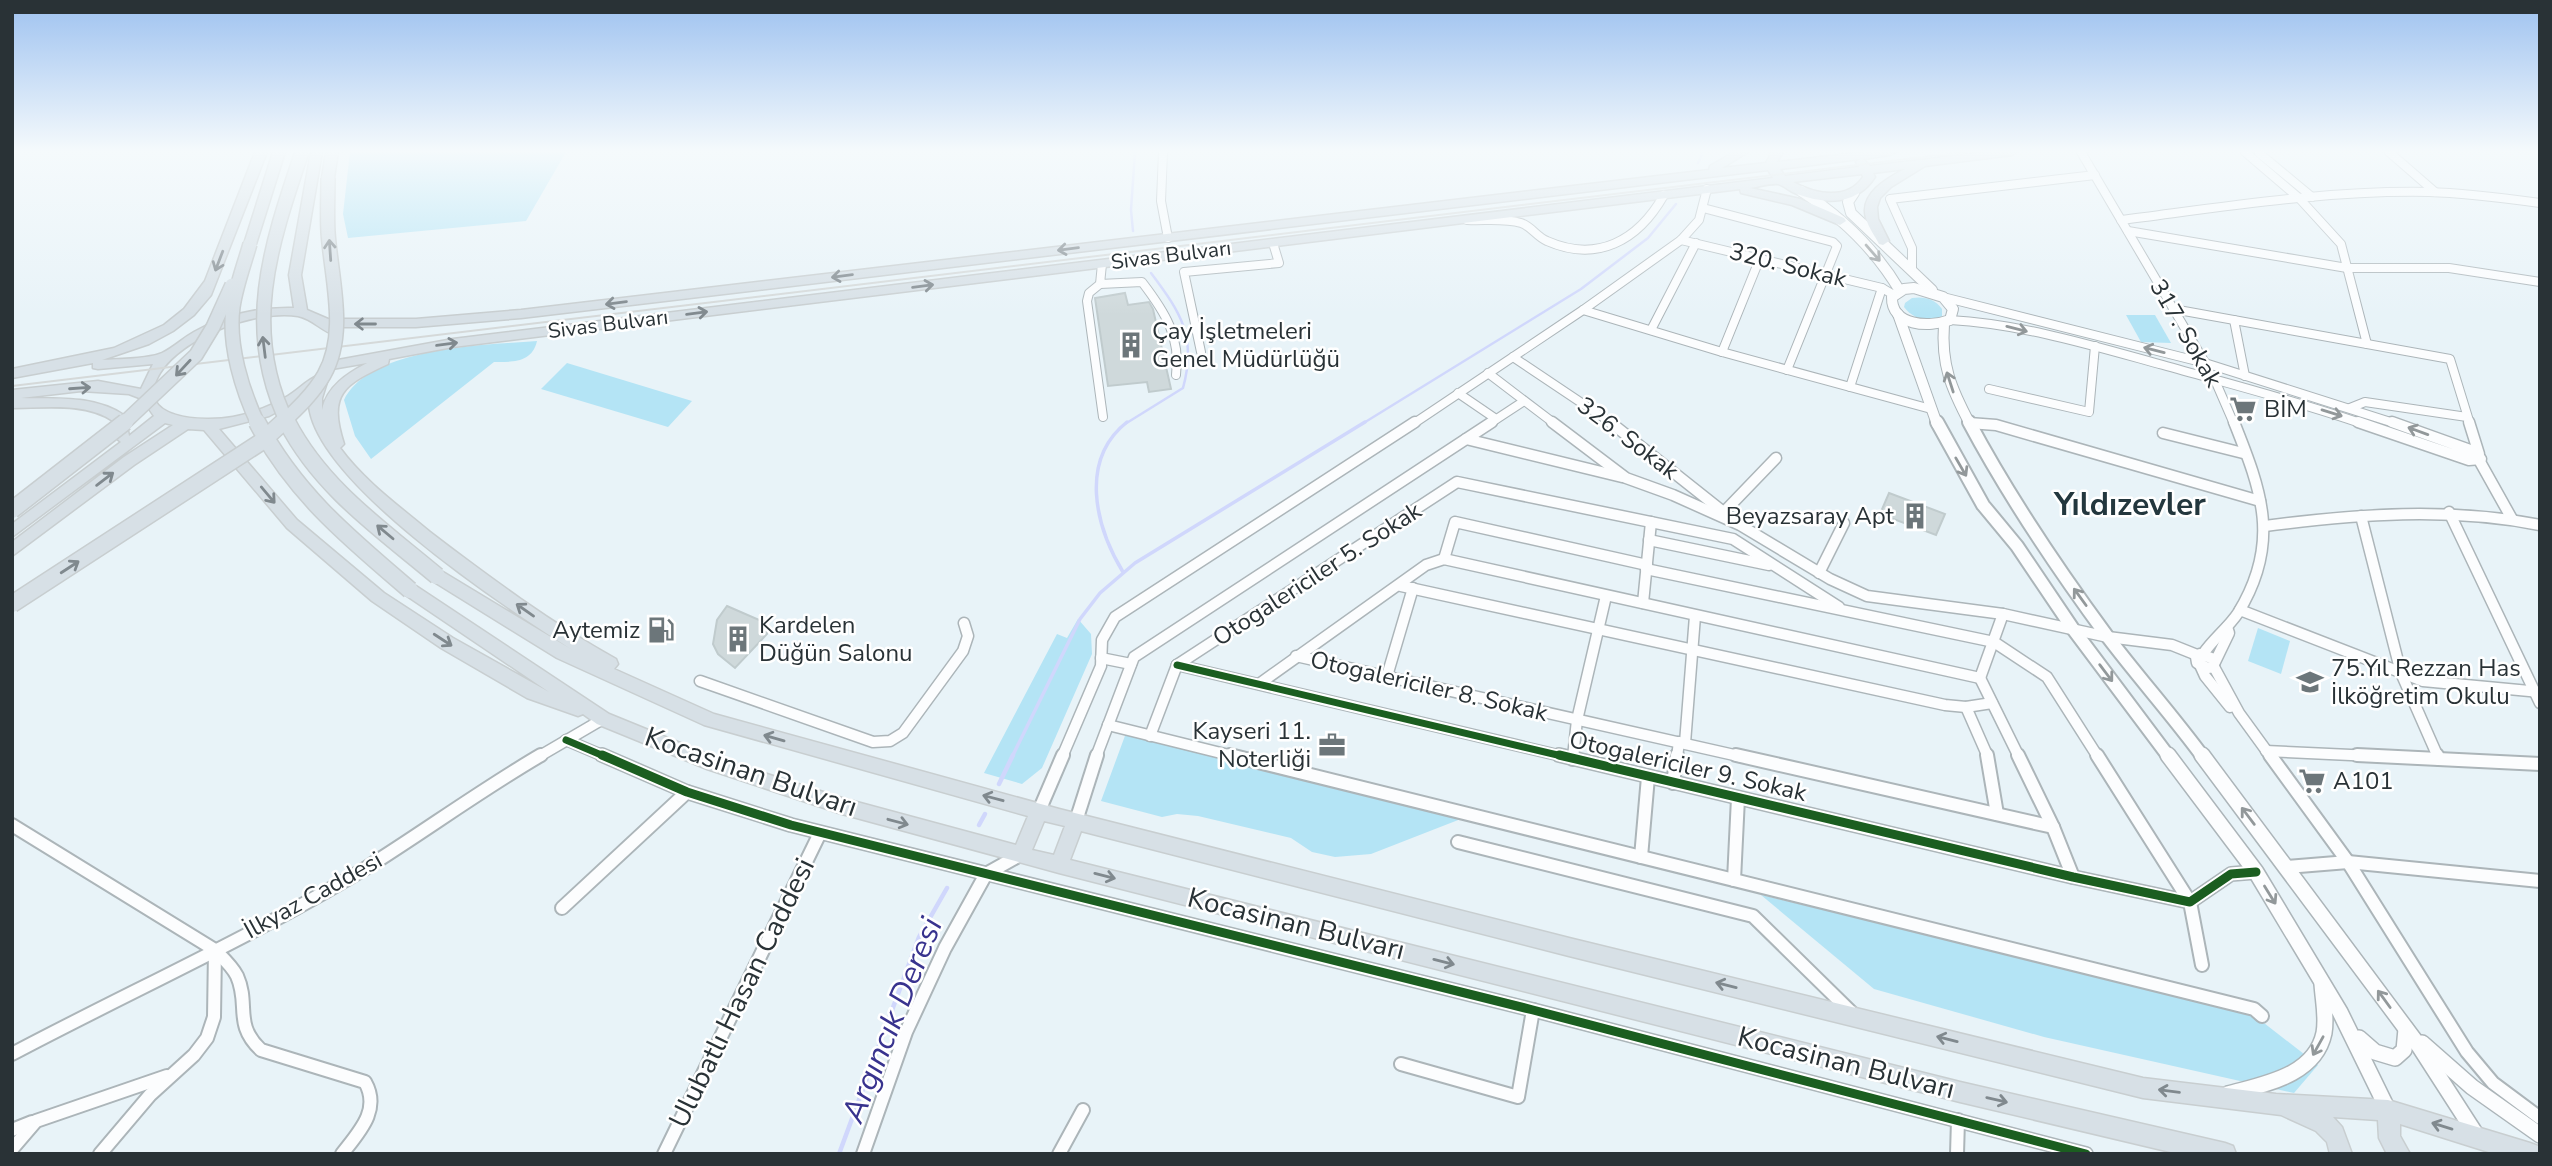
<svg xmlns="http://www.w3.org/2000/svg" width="2552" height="1166" viewBox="0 0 2552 1166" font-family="'Nunito Sans',sans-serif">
	<rect width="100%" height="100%" fill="#e8f3f8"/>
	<g fill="#b4e4f5">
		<polygon points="350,152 566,152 526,221 348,238 343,214"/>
		<path d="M1912,298C1924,296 1935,299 1942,309V316C1929,324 1913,319 1904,307L1905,303Z"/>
		<polygon points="2126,315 2155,315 2171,343 2141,342"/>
		<path d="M537,341C532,363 512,362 494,362L371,459L355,436L344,400C370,347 485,345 537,341Z"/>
		<polygon points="567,363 692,401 668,427 541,389"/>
		<polygon points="1078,619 1091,634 1092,654 1042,768 1022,784 984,773 1057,634 1067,638"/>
		<polygon points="2258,628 2290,641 2281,674 2248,661"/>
		<polygon points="1126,733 1471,815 1371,854 1335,857 1312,852 1291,838 1198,816 1177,814 1162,817 1101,801"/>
		<polygon points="1761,895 2246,1009 2318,1065 2294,1093 2044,1037 1874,989"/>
	</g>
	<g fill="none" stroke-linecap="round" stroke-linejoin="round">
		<g stroke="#d0d7fc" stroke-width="2.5">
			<polyline points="1698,163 1703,152"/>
			<polyline points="1133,231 1131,210 1135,152"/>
			<path d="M1125,424L1183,388C1197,337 1181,313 1151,273"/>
			<polyline points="1362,424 1581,289 1648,238 1676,204"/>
		</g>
		<g stroke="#d0d7fc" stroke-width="3.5">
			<path d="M1123,572C1095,526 1079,460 1127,422"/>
			<polyline points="1012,757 1080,619 1100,593 1135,563 1365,422"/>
		</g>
		<g stroke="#d0d7fc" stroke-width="4.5">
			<polyline points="999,784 1013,755"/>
			<polyline points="979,825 985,814"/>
			<polyline points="839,1154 919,937 947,888"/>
		</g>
	</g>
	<g fill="#cfd9db" stroke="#c0cbcd" stroke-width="2">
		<polygon points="1125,293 1128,305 1149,302 1153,309 1171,389 1149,392 1147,382 1108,386 1095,298"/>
		<polygon points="1889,493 1945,514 1936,535 1880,514"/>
		<polygon points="727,606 766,623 767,634 735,668 718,654 713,644 717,620"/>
	</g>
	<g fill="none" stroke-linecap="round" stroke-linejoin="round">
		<g stroke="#acb5b9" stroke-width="10">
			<g id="minor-far2">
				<polyline points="1163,152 1161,201 1168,238"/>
				<polyline points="2081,152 2207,366"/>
				<polyline points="2245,152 2299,198 2341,244 2367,344"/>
				<polyline points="2389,152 2435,192"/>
				<polyline points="2259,153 2312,197"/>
				<polyline points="1703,208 1833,242 1837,246 1787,370"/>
				<path d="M1467,220C1484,221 1504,218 1521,223C1531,226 1537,237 1547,241C1597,263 1638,241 1664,195"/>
				<path d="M2121,220C2223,207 2326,190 2429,192C2466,193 2503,198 2540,203"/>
				<polyline points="2128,231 2347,268 2449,268 2540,282"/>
				<polyline points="1681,240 1882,288 1894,295"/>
				<path d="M1102,264L1100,284L1142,282C1165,312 1181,337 1176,375"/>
				<polyline points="1912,271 1912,248 1890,199 2095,175"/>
				<polyline points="1100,284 1089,293 1087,301 1103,417"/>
				<polyline points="1943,297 2205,363 2397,424"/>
				<polyline points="2173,309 2450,359 2470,424"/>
				<polyline points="1583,310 1722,352 1931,409"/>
				<path d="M1950,320C2023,324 2094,346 2163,365C2230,384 2297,401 2363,424"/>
				<polyline points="2234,320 2245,376"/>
				<polyline points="1651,330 1696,243"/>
				<polyline points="1201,352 1184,272 1279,263 1273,243"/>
				<polyline points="1722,352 1760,258"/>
				<polyline points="1513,357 1613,424"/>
				<polyline points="1488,373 1555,424"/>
				<polyline points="2214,378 2234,424"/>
				<polyline points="1850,387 1882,288"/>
				<polyline points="1989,389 2089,412 2095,346"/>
				<polyline points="1458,393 1496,419"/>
				<polyline points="2350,408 2365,402 2467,417"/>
				<polyline points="1969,423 1978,424"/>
				<polyline points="1413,424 1583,310 1681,240 1699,220 1707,189"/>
				<polyline points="1489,424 1524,401"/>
			</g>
		</g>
		<g stroke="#acb5b9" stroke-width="13">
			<g id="minor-far1">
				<polyline points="1552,422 1626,478 1673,495 1740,525 1830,579 1867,596 2003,614 2108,637 2172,645 2197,655"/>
				<polyline points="1610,422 1726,514"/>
				<polyline points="2358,422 2469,460 2481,459 2473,451 2392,422"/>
				<polyline points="2469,422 2479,454"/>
				<polyline points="1969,423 1996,425 2260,501"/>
				<polyline points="2163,433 2243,453"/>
				<polyline points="1466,439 1622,477"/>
				<polyline points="2479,460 2512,519"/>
				<polyline points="1724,512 1776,458"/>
				<polyline points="2449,512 2540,703"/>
				<polyline points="2361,516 2401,673 2438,757"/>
				<path d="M2265,526C2358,514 2448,507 2540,525"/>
				<polyline points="1649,540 1769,565"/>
				<polyline points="1444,559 1455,522 1647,565"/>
				<polyline points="1646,569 1994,642 2047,677 2098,757"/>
				<polyline points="1819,573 1844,523"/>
				<polyline points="1401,586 1945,705 1966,707 1992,703"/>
				<polyline points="1643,603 1651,522"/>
				<polyline points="2240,610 2423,681 2540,692"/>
				<polygon points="2200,654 2214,659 2214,667 2208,668 2197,663 2196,657"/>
				<path d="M2203,654C2213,639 2228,628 2238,613C2281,543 2262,492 2234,422"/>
				<polyline points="1296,656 1743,757"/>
				<polyline points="1101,658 1131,664"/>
				<polyline points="2215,662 2229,633 2227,627"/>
				<polyline points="1177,665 1566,757"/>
				<polyline points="1177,665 1457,482 1733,539 1839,607"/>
				<polyline points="2200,665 2205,676 2230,707"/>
				<polyline points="2214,667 2239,713 2271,757"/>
				<polyline points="1387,676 1413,588"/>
				<polyline points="1980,678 2019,757"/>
				<polyline points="1980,678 2003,614"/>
				<polyline points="700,681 873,742 890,741 903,733 963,651 968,636 964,623"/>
				<polyline points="1259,684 1426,565 1444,559 1980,678"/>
				<polyline points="1966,707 1988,757"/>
				<polyline points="1108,725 1237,757"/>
				<polyline points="1150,736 1177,665"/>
				<polyline points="566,740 606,757"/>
				<polyline points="1685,743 1695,616"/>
				<polyline points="2266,751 2394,757"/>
				<polyline points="538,757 603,719"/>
				<polyline points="1062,757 1101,666 1102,640 1115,617 1415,422"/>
				<polyline points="1096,757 1134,657 1492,422"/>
				<polyline points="1573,757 1577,720 1606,596"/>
				<polyline points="1677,757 1679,742"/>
			</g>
		</g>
		<g stroke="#acb5b9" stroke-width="16">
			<g id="minor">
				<polyline points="602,755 687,792 791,825 1533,1010 2086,1154"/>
				<polyline points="1230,755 2254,1009 2262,1016"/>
				<polyline points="1559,755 2073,877 2190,902 2231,874 2256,872"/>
				<polyline points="1736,755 2053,827"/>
				<polyline points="1987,755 1997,814"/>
				<polyline points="2018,755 2053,827 2073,877"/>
				<polyline points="2097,755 2190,902 2202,965"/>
				<polyline points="2270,755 2348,862 2467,1052 2493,1083 2540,1118"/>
				<polyline points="2357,755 2540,764"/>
				<polyline points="2437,755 2439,759"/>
				<polyline points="1573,759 1573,755"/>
				<polyline points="1673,783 1677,755"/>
				<polyline points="1039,811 1063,755"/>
				<polyline points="1076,821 1097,755"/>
				<path d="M12,825L215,950C223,958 232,966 237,976C250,1005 233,1024 261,1050L365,1082C381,1110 359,1132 342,1154"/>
				<polyline points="1458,842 1753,916 1853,1014"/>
				<polyline points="1641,857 1648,777"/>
				<polyline points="2287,867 2348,862 2540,881"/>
				<polyline points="1734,880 1738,798"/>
				<polyline points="562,908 687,792"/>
				<path d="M12,1054C129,992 252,937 366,868C425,831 481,790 541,755"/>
				<polyline points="1401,1064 1518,1097 1533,1010"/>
				<polyline points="12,1130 32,1122"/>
				<polyline points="12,1149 36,1121 167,1076"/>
				<polyline points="100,1154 150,1095 194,1055 207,1038 214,1017 215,950"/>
				<polyline points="664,1154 820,833"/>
				<polyline points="863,1154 906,1032 945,948 986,874 1020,855"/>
				<polyline points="1059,1154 1083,1110"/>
				<polyline points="1957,1154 1958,1120"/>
			</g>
		</g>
		<g stroke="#acb5b9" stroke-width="12">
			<g id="tertiary-far2">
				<path d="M1801,191C1842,217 1875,249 1900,291"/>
				<polyline points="1854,193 1848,202 1851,213 1932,290"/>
				<path d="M1914,288L1943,297L1953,309L1950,320C1929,328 1891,326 1892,297L1904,289Z"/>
				<polyline points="1898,314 1937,424"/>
				<path d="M1944,324C1941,365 1951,388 1970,424"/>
			</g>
		</g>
		<g stroke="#acb5b9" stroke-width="16">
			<g id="tertiary-far1">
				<polyline points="1937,422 1983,505 2017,546 2073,629 2169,757"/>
				<path d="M1969,422C2009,497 2057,568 2107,636C2138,677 2173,716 2203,757"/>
			</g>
		</g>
		<g stroke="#acb5b9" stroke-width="18">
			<g id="tertiary">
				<polyline points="2168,755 2256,872 2340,1012 2388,1110"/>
				<polyline points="2202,755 2419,1046 2477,1136"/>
				<polyline points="2359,1038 2375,1052 2395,1058 2404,1050 2406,1029"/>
				<polyline points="2422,1043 2472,1087 2540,1135"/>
				<path d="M2228,1094C2264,1084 2315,1076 2324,1033C2327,1017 2323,1000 2322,984"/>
			</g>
		</g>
		<g stroke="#c8ced0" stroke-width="3">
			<g id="trunk">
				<path d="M255,152H267L211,295L194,315L173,331L149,344L102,360C117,359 149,359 162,353C173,348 183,338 194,332C224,315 259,307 294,308L289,275L311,152H322L301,275L307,310L328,319H416L521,310L1709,170L1710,166L1734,152H1748L1722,168L1766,163L1772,152H1783L1777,162L1864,152H1896L1890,155L1863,159L1870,166L1987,152H2017L2012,155L1925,166L1891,187L1880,198L1877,207L1878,219L1889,241L1883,245L1879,244C1875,236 1868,227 1866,218C1859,194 1887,178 1905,169L1873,173L1875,177C1857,205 1826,205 1797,194C1791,192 1783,185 1778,184C1770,183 1758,187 1750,188L1800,199L1844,218L1846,221L1840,225L1792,205L1741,193L1740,189L453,347L389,359L388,364C343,385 328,394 344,444L340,448C364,481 399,506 430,532C490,578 550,622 616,659L618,664L614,669L714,714L1059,809L1569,938L2143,1078L2276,1094L2388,1100L2530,1143L2538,1146L2540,1154H2495L2400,1124V1136L2410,1154H2387L2379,1138L2378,1120L2333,1117L2342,1127L2352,1154H2330L2327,1142L2316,1131L2281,1115L2143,1098L1569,956L1081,831L1070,860L1960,1082L2225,1143L2233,1146L2236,1154H2179L1960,1102L1059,873L842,814L707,769L597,724L583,714L578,716L527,698L441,648L372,601L287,528L204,430L188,429L134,465L12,556V542L124,457L173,425L165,423L12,537V524L121,442L115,437L113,421C86,402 44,408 12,408V390L98,381L141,389L153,364L98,369L93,368V363L12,378V369L114,348L164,325L184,309L205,281ZM1860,159L1856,162L1859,167L1785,176L1780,169ZM1768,170L1773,178L453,339L327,362L325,365L327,368L332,369L367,363C348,373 327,386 322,410V398L327,382L324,377L319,375C308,379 298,390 288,396C271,406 253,413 233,417C206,422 131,421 160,373C182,337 257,309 298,316C313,319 321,331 335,335L342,331L339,327H416L521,318ZM1862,174L1863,177C1847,201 1815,194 1793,182ZM81,391L129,394L142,399L154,416L129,436L125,416C96,395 55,399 21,398ZM309,395C299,473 512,612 574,651L443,572H431L429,576L431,580L557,658L704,725L1028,816L1016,845L842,798L717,758L609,714L416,586H404L402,590L404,594L549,692L453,638L384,593L297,520L219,429L269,416ZM1044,821L1065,826L1054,855L1032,850Z"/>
				<polygon points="273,152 285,152 256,244 250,248 246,247 244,244"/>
				<polygon points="326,152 338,152 334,178 328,182 322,178"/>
			</g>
		</g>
		<use href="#minor-far2" stroke="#fcfdfe" stroke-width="8"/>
		<use href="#minor-far1" stroke="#fcfdfe" stroke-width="10"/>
		<use href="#minor" stroke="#fcfdfe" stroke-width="12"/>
		<use href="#tertiary-far2" stroke="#fcfdfe" stroke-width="10"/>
		<use href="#tertiary-far1" stroke="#fcfdfe" stroke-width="12"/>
		<use href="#tertiary" stroke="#fcfdfe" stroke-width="15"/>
		<use href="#trunk" fill="#d7e0e6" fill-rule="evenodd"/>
		<polyline stroke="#d5d9d9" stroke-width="2" points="12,386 1965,152"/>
		<g stroke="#c8ced0" stroke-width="16" stroke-linecap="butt">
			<g id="trunk-bridge-far1">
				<path d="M250,244C244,265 236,286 233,307C228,345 242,390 258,424"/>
				<polyline points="123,424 196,355 213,327 232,285"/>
				<path d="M281,424C297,409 313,394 324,375C348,333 331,278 328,232C327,214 328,196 328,178"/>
				<path d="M288,424C241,330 271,244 302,152"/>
			</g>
		</g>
		<g stroke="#c8ced0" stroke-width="19" stroke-linecap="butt">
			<g id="trunk-bridge">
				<path d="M257,422C295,494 349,538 410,590"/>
				<path d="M287,422C321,488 381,529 437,576"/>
				<polyline points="12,510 125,422"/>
				<polyline points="12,604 261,442 283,422"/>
			</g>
		</g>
		<use href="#trunk-bridge-far1" stroke="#d7e0e6" stroke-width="13"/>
		<use href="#trunk-bridge" stroke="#d7e0e6" stroke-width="16"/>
		<g stroke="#fff" stroke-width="11">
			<g id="cycleway-far1">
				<polyline points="1177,665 1566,757"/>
				<polyline points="566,740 606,757"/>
			</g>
		</g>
		<g stroke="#fff" stroke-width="13">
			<g id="cycleway">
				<polyline points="602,755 687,792 791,825 1533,1010 2086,1154"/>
				<polyline points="1559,755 2073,877 2190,902 2231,874 2256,872"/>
			</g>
		</g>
		<use href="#cycleway-far1" stroke="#1b5e20" stroke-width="7"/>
		<use href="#cycleway" stroke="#1b5e20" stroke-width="9"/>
	</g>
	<defs><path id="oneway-shaft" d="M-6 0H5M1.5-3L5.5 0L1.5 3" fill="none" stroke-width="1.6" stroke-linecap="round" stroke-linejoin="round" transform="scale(1.75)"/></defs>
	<g stroke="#80898e">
		<use href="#oneway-shaft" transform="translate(1068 249) rotate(173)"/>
		<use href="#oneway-shaft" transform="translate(330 250) rotate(-94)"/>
		<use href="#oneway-shaft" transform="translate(219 261) rotate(111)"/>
		<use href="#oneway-shaft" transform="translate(842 276) rotate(173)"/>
		<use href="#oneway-shaft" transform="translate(923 286) rotate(-7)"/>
		<use href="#oneway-shaft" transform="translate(616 303) rotate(173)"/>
		<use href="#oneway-shaft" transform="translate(697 313) rotate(-7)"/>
		<use href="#oneway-shaft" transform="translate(365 324) rotate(-180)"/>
		<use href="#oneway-shaft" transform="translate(447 344) rotate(-8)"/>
		<use href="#oneway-shaft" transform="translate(264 347) rotate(-97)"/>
		<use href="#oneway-shaft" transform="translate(183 368) rotate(133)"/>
		<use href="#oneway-shaft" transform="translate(80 388) rotate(-4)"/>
		<use href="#oneway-shaft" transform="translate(105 479) rotate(-37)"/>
		<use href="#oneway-shaft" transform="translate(268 495) rotate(50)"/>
		<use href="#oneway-shaft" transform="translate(385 532) rotate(-140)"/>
		<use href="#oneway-shaft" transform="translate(70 567) rotate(-33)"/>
		<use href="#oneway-shaft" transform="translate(525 610) rotate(-145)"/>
		<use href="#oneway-shaft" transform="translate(443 640) rotate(33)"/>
		<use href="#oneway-shaft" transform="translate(774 738) rotate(-164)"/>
		<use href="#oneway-shaft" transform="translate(993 798) rotate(-165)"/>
		<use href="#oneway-shaft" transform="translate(898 822) rotate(15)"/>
		<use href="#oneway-shaft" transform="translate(1105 876) rotate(14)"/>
		<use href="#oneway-shaft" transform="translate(1444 962) rotate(14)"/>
		<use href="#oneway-shaft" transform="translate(1726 985) rotate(-166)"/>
		<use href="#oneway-shaft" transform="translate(1947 1039) rotate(-166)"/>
		<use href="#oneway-shaft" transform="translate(2169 1091) rotate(-173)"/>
		<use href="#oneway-shaft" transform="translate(1997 1100) rotate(13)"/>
		<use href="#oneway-shaft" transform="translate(2442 1126) rotate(-163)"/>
	</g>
	<g stroke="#92989a">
		<use href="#oneway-shaft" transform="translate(1873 253) rotate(49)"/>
		<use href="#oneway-shaft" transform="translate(2017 329) rotate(14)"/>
		<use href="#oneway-shaft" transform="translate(2154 350) rotate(-166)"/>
		<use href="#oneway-shaft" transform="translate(1950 382) rotate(-108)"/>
		<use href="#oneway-shaft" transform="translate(2332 413) rotate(17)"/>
		<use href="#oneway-shaft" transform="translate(2418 431) rotate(-160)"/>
		<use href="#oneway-shaft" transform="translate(1961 467) rotate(60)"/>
		<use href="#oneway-shaft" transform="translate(2080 597) rotate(-126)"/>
		<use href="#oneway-shaft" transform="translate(2106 673) rotate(53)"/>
		<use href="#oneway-shaft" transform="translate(2248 816) rotate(-127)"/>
		<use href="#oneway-shaft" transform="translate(2270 895) rotate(58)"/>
		<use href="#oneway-shaft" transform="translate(2384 999) rotate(-126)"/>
		<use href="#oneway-shaft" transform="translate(2318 1046) rotate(119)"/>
	</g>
	<linearGradient id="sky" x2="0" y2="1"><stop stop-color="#9ec2f0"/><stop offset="0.48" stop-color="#f5fafc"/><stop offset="1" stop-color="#f5fafc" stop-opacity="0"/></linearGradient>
	<rect width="2552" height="315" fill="url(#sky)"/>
	<defs>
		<g id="building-bare" transform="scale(2.1)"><path d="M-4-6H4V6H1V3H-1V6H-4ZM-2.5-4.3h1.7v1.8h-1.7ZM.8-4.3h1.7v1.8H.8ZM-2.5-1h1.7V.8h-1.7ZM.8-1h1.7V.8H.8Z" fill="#6c767a" stroke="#fff" stroke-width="2.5" paint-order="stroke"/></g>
		<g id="supermarket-bare" transform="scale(2.1)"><path d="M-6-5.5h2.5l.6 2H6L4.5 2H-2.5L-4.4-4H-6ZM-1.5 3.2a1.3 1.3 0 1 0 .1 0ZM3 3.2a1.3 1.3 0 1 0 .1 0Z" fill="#6c767a" stroke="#fff" stroke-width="2.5" paint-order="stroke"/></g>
		<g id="fuel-bare" transform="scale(2.1)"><path d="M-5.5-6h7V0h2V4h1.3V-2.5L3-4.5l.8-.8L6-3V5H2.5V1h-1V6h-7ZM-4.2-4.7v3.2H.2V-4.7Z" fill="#6c767a" stroke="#fff" stroke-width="2.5" paint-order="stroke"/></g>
		<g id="school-bare" transform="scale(2.1)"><path d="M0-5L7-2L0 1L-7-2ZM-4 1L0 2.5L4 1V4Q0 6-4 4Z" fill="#6c767a" stroke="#fff" stroke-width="2.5" paint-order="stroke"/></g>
		<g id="office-bare" transform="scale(2.1)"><path d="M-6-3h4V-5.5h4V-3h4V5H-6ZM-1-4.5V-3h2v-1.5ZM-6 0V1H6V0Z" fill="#6c767a" stroke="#fff" stroke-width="2.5" paint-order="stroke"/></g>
	</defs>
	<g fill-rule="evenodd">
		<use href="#building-bare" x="1131" y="345"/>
		<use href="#supermarket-bare" x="2243" y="409"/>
		<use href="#building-bare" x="1915" y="516"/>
		<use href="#fuel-bare" x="661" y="630"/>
		<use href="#building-bare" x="738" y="639"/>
		<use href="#school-bare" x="2310" y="682"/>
		<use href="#office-bare" x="1332" y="745"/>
		<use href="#supermarket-bare" x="2312" y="781"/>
	</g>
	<g text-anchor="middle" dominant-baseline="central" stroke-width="5" stroke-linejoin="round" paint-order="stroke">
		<g font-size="21" fill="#293236" stroke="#fff">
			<text transform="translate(1171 255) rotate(-7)">Sivas Bulvarı</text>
			<text transform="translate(608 324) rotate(-7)">Sivas Bulvarı</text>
		</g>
		<g font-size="24" fill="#293236" stroke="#fff">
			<text transform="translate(1788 265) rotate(14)">320. Sokak</text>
			<text transform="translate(2186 333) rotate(60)">317. Sokak</text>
			<text transform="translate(1628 438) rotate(37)">326. Sokak</text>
			<text transform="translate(1317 574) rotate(-33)">Otogalericiler 5. Sokak</text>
			<text transform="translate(1429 686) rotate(13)">Otogalericiler 8. Sokak</text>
			<text transform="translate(1688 766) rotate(13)">Otogalericiler 9. Sokak</text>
			<text transform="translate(313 895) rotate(-29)">İlkyaz Caddesi</text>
		</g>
		<g font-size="24" fill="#293236" stroke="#fff" text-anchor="start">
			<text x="1152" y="331">Çay İşletmeleri<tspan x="1152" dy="28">Genel Müdürlüğü</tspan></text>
			<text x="2264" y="409">BİM</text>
			<text x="1894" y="516" text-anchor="end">Beyazsaray Apt</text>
			<text x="759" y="625">Kardelen<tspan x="759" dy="28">Düğün Salonu</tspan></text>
			<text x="640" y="630" text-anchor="end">Aytemiz</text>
			<text x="2331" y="668">75.Yıl Rezzan Has<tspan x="2331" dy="28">İlköğretim Okulu</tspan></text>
			<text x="1311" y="731" text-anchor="end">Kayseri 11.<tspan x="1311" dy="28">Noterliği</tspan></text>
			<text x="2333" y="781">A101</text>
		</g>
		<g font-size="28" fill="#293236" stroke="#fff">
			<text transform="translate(751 772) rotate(19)">Kocasinan Bulvarı</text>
			<text transform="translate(1296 924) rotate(14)">Kocasinan Bulvarı</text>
			<text transform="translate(742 993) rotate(-64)">Ulubatlı Hasan Caddesi</text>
			<text transform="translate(1846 1063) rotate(14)">Kocasinan Bulvarı</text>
		</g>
		<g font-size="32" font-weight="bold" fill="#23373e" stroke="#fff">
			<text x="2130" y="504">Yıldızevler</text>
		</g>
		<g font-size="32" font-style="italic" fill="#38338e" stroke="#fff">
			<text transform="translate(892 1020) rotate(-68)">Argıncık Deresi</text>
		</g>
	</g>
	<rect width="2552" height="1166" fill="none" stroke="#293236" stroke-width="28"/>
</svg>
